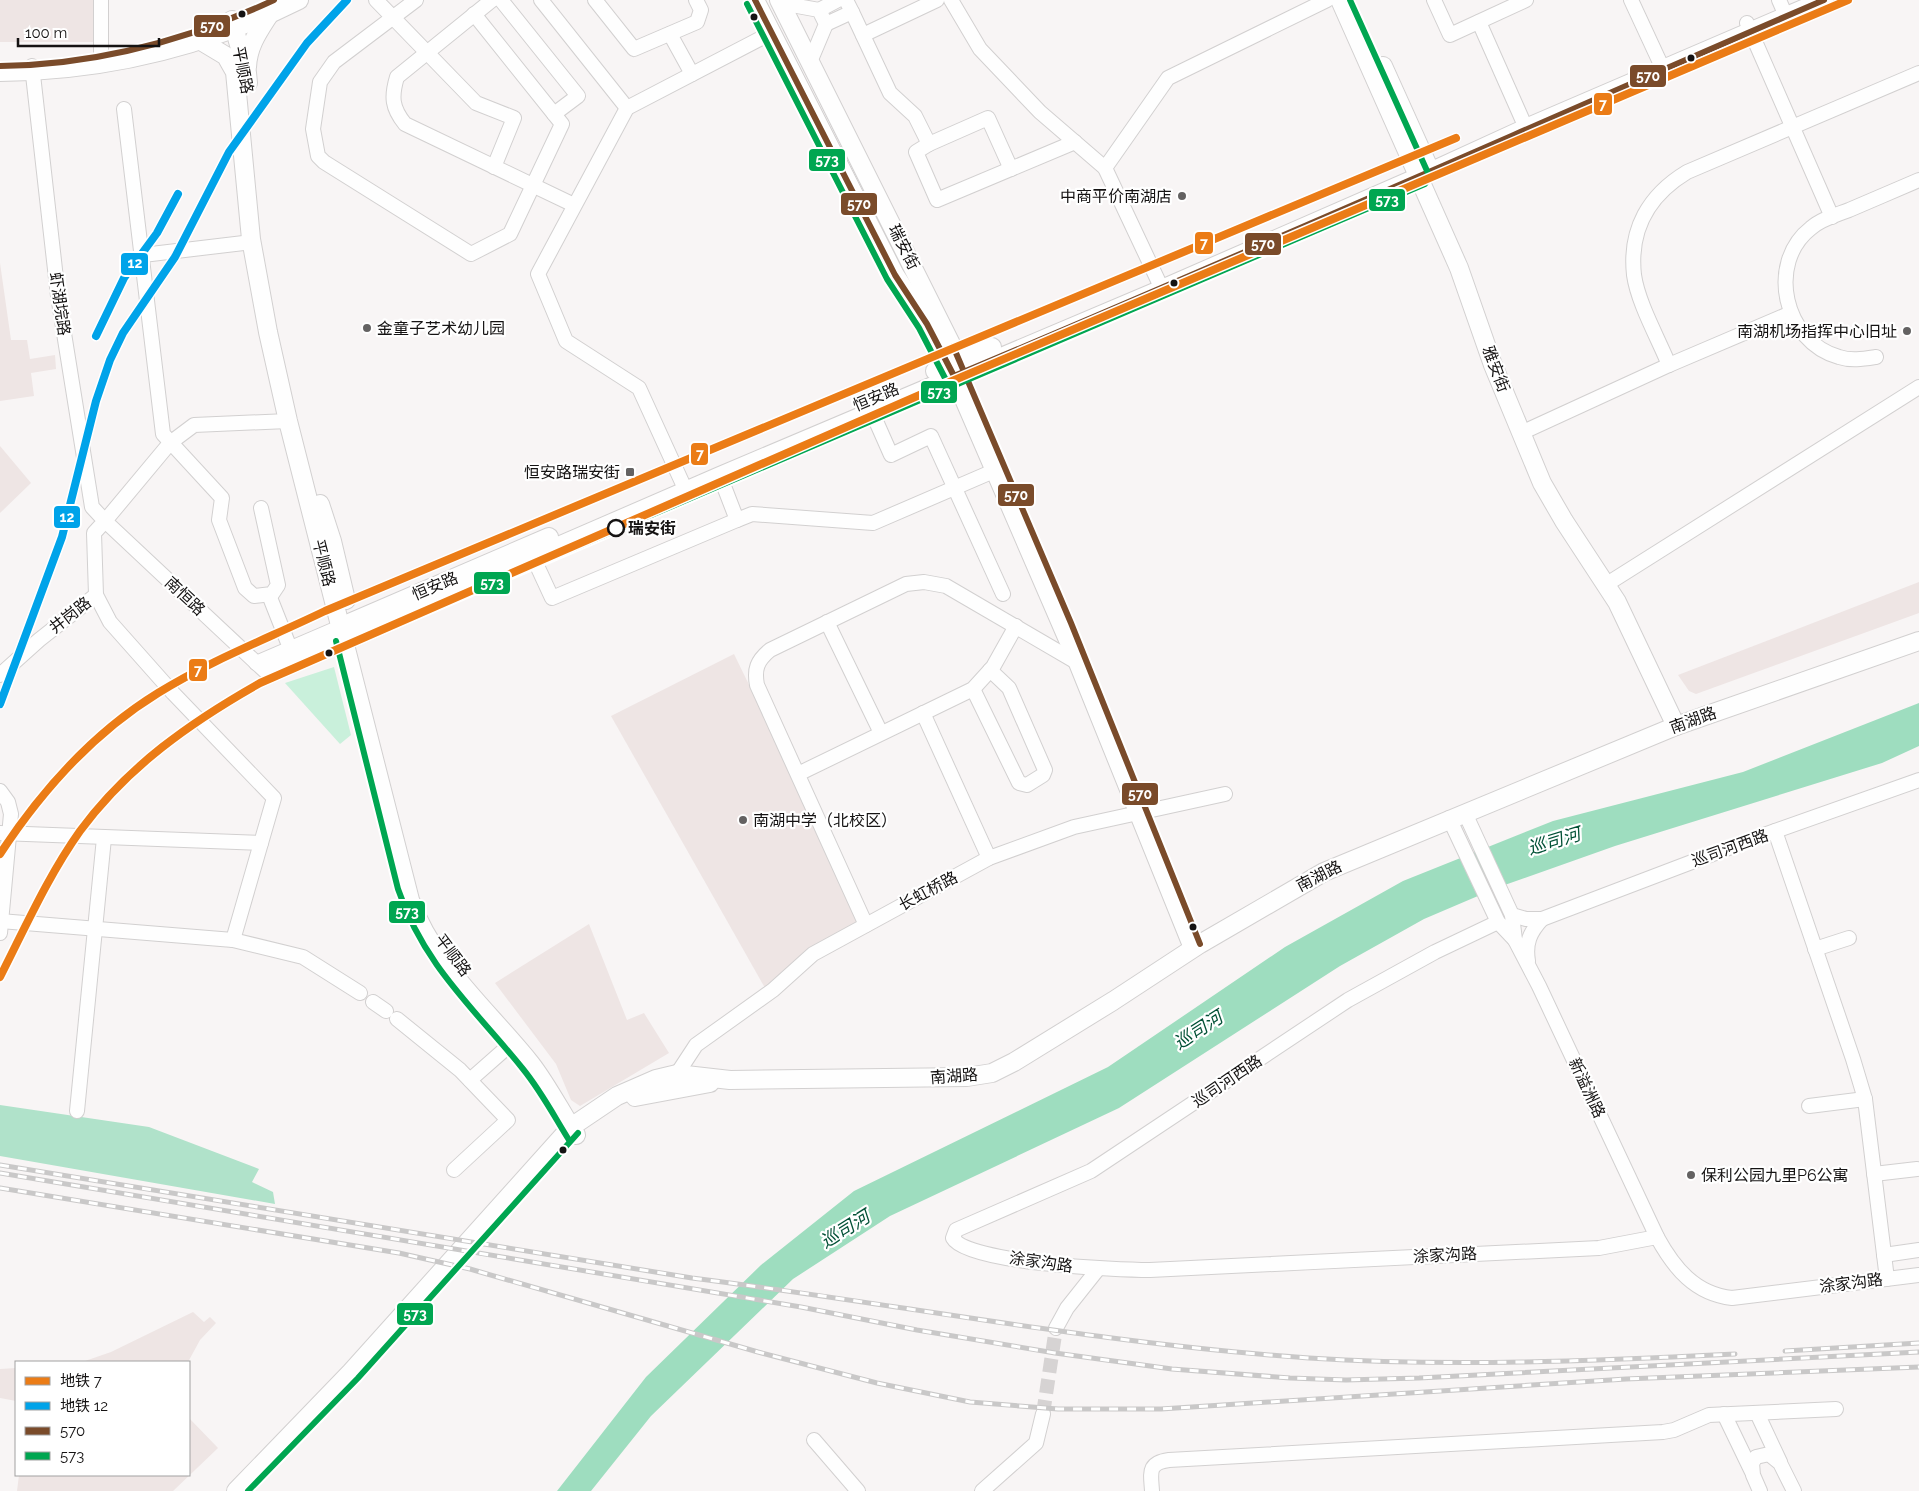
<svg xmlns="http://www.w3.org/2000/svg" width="1919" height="1491" viewBox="0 0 1919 1491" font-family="Raleway,'Noto Sans SC',sans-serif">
	<rect width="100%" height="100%" fill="#f8f5f5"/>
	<g fill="#eee5e4">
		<polygon points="0,0 93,0 95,42 0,42"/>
		<polygon points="0,263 11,340 27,340 30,359 55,355 56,369 31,373 34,396 0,401"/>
		<polygon points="0,446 31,483 0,513"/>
		<polygon points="1919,582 1919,613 1696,694 1689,691 1678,675"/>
		<polygon points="734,654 866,925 765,988 611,716"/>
		<polygon points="589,924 627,1020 644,1013 669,1053 580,1106 571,1100 556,1064 495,983"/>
		<polygon points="193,1312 204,1322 210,1317 216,1323 200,1340 188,1362 82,1362 111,1352"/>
		<polygon points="16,1368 16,1401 0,1398 0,1369"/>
		<polygon points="189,1418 218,1448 173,1491 17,1491 19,1475 189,1475"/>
	</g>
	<polygon fill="#c9f0db" points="334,667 351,735 340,744 285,683"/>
	<polygon fill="#b0e2ca" points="0,1105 149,1127 259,1169 252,1182 273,1192 275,1204 0,1156"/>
	<polygon fill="#9eddbf" points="1919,703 1919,746 1882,763 1615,846 1499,887 1424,919 1340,966 1119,1108 890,1216 793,1279 651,1416 591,1491 557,1491 646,1377 761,1265 854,1191 1108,1067 1285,947 1403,881 1553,821 1743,772"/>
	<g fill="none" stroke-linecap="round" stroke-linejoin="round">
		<polyline stroke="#d6d3d3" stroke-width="14" stroke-dasharray="14 7" stroke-linecap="butt" points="1043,1414 1056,1328"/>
		<g stroke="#d2d0d0" stroke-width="16">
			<g id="minor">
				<polyline points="101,0 101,57"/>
				<polyline points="376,0 476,103 514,118 494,167"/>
				<polyline points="416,0 334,62 320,82 313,129 318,156 324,162 471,254 510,234 562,124 474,14"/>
				<path d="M492,0L397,77C391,97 392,108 405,124L574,205"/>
				<polyline points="501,0 578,96 554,114"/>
				<polyline points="541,0 627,108"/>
				<polyline points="595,0 634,49 697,22 701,10 696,0"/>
				<polyline points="951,0 980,49 1040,112 1105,168 1162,289"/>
				<polyline points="1434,0 1450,35 1526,0"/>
				<polyline points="1631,0 1663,69"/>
				<polyline points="1779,0 1786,16"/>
				<polyline points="781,3 819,10 826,24 810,62"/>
				<polyline points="819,10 838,0"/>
				<polyline points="852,12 890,93 915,116 929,144 916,152 937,200 1075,142"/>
				<polyline points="1479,22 1526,128"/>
				<polyline points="1747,23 1832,217"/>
				<polyline points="826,24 852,12 846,0"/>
				<polyline points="670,34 692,74"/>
				<polyline points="863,35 937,0"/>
				<polyline points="124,109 163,434 222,498 219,520 245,588 254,596 272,594 278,585 261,508"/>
				<polyline points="929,144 988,118 1011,169"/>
				<polyline points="1105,168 1168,78 1327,0"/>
				<polyline points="143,255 252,242"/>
				<path d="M1876,357C1863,359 1851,361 1839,357C1784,342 1766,263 1811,228C1821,219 1836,215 1849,210C1872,200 1896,190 1919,180"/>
				<path d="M1669,365C1658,338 1638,303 1634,275C1629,229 1649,195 1687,172L1919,73"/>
				<polyline points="872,412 891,455 931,436 1003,594"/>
				<polyline points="288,421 194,425 170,443 105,521 265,671 344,639"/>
				<polyline points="1521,433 1669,365 1791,313"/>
				<polyline points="720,476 737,520 752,514 873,523 996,470"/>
				<polyline points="686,491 639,388 566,341 538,274 627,108 771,33"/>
				<polyline points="533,557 552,598 737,520"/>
				<polyline points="1607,584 1919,387"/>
				<polyline points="269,595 290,648"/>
				<polyline points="827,622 881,733"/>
				<polyline points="256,663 340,627"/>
				<polyline points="0,675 39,640 96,595"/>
				<polyline points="973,689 1019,783 1027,785 1043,775 1045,770 1009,688 990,670"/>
				<polyline points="923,713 989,858"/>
				<polyline points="798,774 973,689 993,667 1016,626"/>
				<polyline points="0,791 8,802 11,814 0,933"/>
				<polyline points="1449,818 1498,922 1515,940 1512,915 1465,813"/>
				<polyline points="1775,831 1853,1059 1865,1099 1887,1279"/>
				<polyline points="0,833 261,843"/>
				<polyline points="1512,915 1526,919 1542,919 1747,841 1919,780"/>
				<polyline points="0,921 233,940 274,798 173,693 110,622 96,595 94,533 105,521 92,507 58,296 32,66"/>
				<path d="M1498,922L1435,952L1348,1000L1091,1171L956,1230L953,1238C966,1263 1118,1270 1150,1270L1599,1248L1657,1237C1674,1268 1695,1294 1732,1298L1919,1275"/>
				<path d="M866,925L757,685C754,669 757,661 770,650L906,584L924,582L946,586L1078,663"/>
				<polyline points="233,940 303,957 360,993"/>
				<polyline points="1515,940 1539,986 1657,1237"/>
				<polyline points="1815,949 1849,938"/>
				<path d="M1528,961C1525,943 1530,932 1542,919"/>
				<polyline points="373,1002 386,1011"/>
				<polyline points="397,1019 460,1070 508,1120 454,1170"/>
				<polyline points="677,1074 696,1045 773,990 813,954 989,858 1074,827 1225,794"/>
				<polyline points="470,1080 512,1043"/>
				<polyline points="1809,1106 1865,1099"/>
				<polyline points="77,1111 104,838"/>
				<polyline points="1874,1174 1917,1169"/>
				<polyline points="1884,1255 1919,1250"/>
				<polyline points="1056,1328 1067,1308 1098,1269"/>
				<polyline points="1757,1413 1780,1462"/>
				<polyline points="1724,1414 1752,1472"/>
				<polyline points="814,1440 858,1491"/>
				<polyline points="982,1491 1036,1443 1043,1414"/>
				<path d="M1152,1491C1151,1473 1147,1463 1169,1460L1663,1432L1674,1430L1709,1415L1836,1409"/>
				<polyline points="1760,1491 1753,1475 1752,1463 1756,1457 1769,1454 1780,1463 1794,1491"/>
			</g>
		</g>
		<g stroke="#d2d0d0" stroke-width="20">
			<g id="major">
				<polyline points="755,0 895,275 927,324 954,376 1078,663 1193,948"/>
				<polyline points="779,0 964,370"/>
				<polyline points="1340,0 1459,268 1493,365 1542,483 1564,521 1617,602 1676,726"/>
				<polyline points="232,20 247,73 248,83"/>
				<path d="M201,41L226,56L235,72L251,239L268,332L288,421L410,900C434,966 488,1010 531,1064C548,1086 561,1112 576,1135"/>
				<polyline points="1383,66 1429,168"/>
				<path d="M247,67C248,46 258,32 269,15"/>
				<path d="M0,72C105,71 205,47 299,0"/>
				<polyline points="935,371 992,347"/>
				<polyline points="320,504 332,541 346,600"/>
				<polyline points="340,627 549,537"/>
				<polyline points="344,639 720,476 1162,289 1430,172 1526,128 1824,0"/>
				<polyline points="635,1097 710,1083"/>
				<polyline points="236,1491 351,1372 571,1127 617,1096 656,1079 677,1074 730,1080 967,1077 992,1073 1014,1062 1113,1001 1200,944 1324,872 1676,726 1919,641"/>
			</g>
		</g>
		<use href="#minor" stroke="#fefefe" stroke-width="14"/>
		<use href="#major" stroke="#fefefe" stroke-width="18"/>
		<g stroke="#c9c8c8" stroke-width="5">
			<g id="rail">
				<path d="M0,1165L692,1278C898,1304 1102,1344 1309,1358C1451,1367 1593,1361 1735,1354"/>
				<polyline points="0,1173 801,1307 917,1330 1055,1353 1172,1369 1290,1378 1346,1380 1419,1378 1919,1352"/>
				<polyline points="0,1188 399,1253 470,1269 758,1352 877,1383 970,1402 1058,1409 1161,1409 1626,1379 1919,1367"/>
				<polyline points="1785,1351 1919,1343"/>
			</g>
		</g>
		<use href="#rail" stroke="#fff" stroke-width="3" stroke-dasharray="9" stroke-linecap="butt"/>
		<g stroke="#fff" stroke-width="10">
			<g id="bus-1">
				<path d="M755,0L895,275L927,324L954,376C1246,254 1534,125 1824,0"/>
				<path d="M0,66C97,65 186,41 274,0"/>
				<polyline points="953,346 1071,623 1200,944"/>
			</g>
		</g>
		<g stroke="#fff" stroke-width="10">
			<g id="bus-2">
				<polyline points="747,4 887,279 919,328 946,380"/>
				<path d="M336,641L398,889C424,966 474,1008 523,1069C541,1091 554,1116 569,1140"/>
				<polyline points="268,679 1425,184 1428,179 1428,173 1350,0"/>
				<polyline points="248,1491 358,1378 578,1133"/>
			</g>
		</g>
		<use href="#bus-1" stroke="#7a4b2a" stroke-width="6"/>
		<use href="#bus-2" stroke="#00a651" stroke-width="6"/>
		<g stroke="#fff" stroke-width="11">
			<g id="metro-1">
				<path d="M0,854C42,790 93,733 158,693C211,660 269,638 325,611L1456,138"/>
				<path d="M0,977C25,928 48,876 80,831C128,766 191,722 260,683L938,387L1848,0"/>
			</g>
		</g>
		<g stroke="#fff" stroke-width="11">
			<g id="metro-2">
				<polyline points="96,336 124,278 157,233 178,194"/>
				<polyline points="0,704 62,537 96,401 110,360 123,333 175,257 229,152 307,43 347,0"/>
			</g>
		</g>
		<use href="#metro-1" stroke="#eb7c16" stroke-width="8"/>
		<use href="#metro-2" stroke="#00a3e9" stroke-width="8"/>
	</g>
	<g fill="#151313" stroke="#fff" stroke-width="2">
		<circle cx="242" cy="14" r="4.5"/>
		<circle cx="754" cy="17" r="4.5"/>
		<circle cx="1691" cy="58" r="4.5"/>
		<circle cx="1174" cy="283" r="4.5"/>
		<circle cx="329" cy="653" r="4.5"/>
		<circle cx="1193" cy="927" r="4.5"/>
		<circle cx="563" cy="1150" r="4.5"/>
	</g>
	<g fill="#646262" stroke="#fff" stroke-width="2">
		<circle cx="1182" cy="196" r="5"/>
		<circle cx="367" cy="328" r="5"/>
		<circle cx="1907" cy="331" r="5"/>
		<rect x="625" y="467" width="10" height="10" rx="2.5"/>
		<circle cx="743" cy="820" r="5"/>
		<circle cx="1691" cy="1175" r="5"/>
	</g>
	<circle fill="#fff" stroke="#151313" stroke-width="2.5" cx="616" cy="528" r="8"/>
	<g text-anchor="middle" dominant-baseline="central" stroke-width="4.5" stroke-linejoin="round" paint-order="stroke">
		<g font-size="16" fill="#151313" stroke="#fff">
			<text transform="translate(243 70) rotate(79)">平顺路</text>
			<text transform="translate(904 247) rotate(63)">瑞安街</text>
			<text transform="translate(60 304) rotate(82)">虾湖垸路</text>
			<text transform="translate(1496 369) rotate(69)">雅安街</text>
			<text transform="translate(876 397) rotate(-23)">恒安路</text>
			<text transform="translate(324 563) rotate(76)">平顺路</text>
			<text transform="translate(435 586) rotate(-23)">恒安路</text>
			<text transform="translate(185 596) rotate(43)">南恒路</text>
			<text transform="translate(70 615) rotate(-38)">井岗路</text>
			<text transform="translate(1693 720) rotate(-20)">南湖路</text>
			<text transform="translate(1730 848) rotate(-20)">巡司河西路</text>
			<text transform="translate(1319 876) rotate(-27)">南湖路</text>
			<text transform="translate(928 891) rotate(-28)">长虹桥路</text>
			<text transform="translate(453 955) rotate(53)">平顺路</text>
			<text transform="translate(954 1076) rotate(-4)">南湖路</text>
			<text transform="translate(1227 1081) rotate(-34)">巡司河西路</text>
			<text transform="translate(1587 1088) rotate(65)">新溢洲路</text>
			<text transform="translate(1445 1255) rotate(-3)">涂家沟路</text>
			<text transform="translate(1041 1262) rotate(8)">涂家沟路</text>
			<text transform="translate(1851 1283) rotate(-7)">涂家沟路</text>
		</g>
		<g font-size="16" fill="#151313" stroke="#fff" text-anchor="end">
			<text x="1172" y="196">中商平价南湖店</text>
			<text x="377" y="328" text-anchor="start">金童子艺术幼儿园</text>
			<text x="1897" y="331">南湖机场指挥中心旧址</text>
			<text x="620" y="472">恒安路瑞安街</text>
			<text x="753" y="820" text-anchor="start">南湖中学（北校区）</text>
			<text x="1701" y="1175" text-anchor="start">保利公园九里P6公寓</text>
		</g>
		<g font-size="16" font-weight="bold" fill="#151313" stroke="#fff" text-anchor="start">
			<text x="628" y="528">瑞安街</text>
		</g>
		<g font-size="18" font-style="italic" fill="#025136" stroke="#fff">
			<text transform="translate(1554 841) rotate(-17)">巡司河</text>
			<text transform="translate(1198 1030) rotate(-33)">巡司河</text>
			<text transform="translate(845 1229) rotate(-32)">巡司河</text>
		</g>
	</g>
	<g stroke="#fff" stroke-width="2">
		<rect x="193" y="14" width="38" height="24" rx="5" fill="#7a4b2a"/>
		<rect x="1629" y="64" width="38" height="24" rx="5" fill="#7a4b2a"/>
		<rect x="1593" y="92" width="20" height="24" rx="5" fill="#eb7c16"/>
		<rect x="808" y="148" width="38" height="24" rx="5" fill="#00a651"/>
		<rect x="1368" y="188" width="38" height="24" rx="5" fill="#00a651"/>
		<rect x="840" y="192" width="38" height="24" rx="5" fill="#7a4b2a"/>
		<rect x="1194" y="231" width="20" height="24" rx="5" fill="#eb7c16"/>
		<rect x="1244" y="232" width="38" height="24" rx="5" fill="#7a4b2a"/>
		<rect x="120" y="252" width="29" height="24" rx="5" fill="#00a3e9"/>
		<rect x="920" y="380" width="38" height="24" rx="5" fill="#00a651"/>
		<rect x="690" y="442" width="19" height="24" rx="5" fill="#eb7c16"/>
		<rect x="997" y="483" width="38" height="24" rx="5" fill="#7a4b2a"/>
		<rect x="53" y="505" width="28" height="24" rx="5" fill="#00a3e9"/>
		<rect x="473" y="571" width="38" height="24" rx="5" fill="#00a651"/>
		<rect x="188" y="658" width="20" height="24" rx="5" fill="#eb7c16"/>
		<rect x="1121" y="782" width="38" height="24" rx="5" fill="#7a4b2a"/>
		<rect x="388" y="900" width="38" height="24" rx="5" fill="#00a651"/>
		<rect x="396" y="1302" width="38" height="24" rx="5" fill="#00a651"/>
	</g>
	<g font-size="14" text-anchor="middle" font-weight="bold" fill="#fff">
		<text x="212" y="31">570</text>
		<text x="1648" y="81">570</text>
		<text x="1603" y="109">7</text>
		<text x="827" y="165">573</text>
		<text x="1387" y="205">573</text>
		<text x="859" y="209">570</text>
		<text x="1204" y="248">7</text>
		<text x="1263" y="249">570</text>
		<text x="135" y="268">12</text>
		<text x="939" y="397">573</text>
		<text x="700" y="459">7</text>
		<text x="1016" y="500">570</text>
		<text x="67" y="522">12</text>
		<text x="492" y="588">573</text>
		<text x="198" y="675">7</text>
		<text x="1140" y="799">570</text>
		<text x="407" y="917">573</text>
		<text x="415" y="1319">573</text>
	</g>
	<rect x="15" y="1361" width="175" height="115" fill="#ffffff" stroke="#a1a1a1"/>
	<rect x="25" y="1377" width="25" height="8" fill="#eb7c16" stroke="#a1a1a1"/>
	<text x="60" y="1386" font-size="15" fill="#151313">地铁 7</text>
	<rect x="25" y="1402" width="25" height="8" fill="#00a3e9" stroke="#a1a1a1"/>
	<text x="60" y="1411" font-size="15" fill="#151313">地铁 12</text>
	<rect x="25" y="1427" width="25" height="8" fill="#7a4b2a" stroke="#a1a1a1"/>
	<text x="60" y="1436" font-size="15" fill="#151313">570</text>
	<rect x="25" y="1452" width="25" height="8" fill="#00a651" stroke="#a1a1a1"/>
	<text x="60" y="1461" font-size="15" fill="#151313">573</text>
	<path d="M18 38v8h141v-8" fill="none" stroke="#151313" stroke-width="2.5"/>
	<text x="25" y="38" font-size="15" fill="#151313" stroke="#ffffff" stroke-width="4" paint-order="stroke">100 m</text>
</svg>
